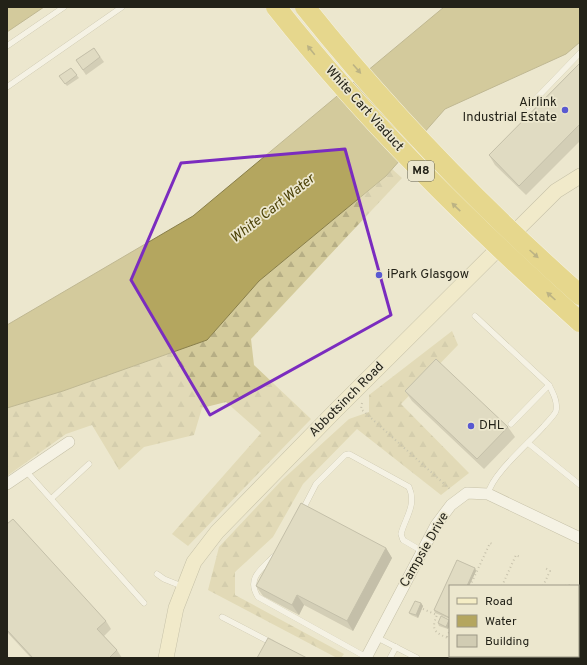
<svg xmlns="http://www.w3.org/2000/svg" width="587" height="665" viewBox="0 0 587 665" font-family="Overpass,sans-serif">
	<defs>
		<pattern id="forest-firs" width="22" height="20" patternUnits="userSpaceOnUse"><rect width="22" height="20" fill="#d4cb9b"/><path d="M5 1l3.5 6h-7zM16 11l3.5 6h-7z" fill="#b6ae85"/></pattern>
	</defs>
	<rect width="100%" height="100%" fill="#ece7ce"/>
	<g fill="url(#forest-firs)">
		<polygon points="392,169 402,178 251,339 254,365 311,419 188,546 172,534 261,433 226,402 202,408 194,435 144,447 119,470 92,425 66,434 7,476 7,408 63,391 207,340 259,281 386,176"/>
		<polygon points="452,331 458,345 401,404 469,473 441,495 357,429 303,484 273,537 235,572 235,595 344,654 341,658 337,658 208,590 219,547 282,480 349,419 369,412 369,395"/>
	</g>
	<g fill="#b4a65f" stroke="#887e4a">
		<polygon points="7,7 44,7 7,32"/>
		<polygon points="444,7 580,7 580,42 566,54 445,109 386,176 259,281 207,340 63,391 7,408 7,325 193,216"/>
	</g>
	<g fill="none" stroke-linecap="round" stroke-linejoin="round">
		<g stroke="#96927a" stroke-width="6">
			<g id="lane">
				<polyline points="7,46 64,7"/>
				<polyline points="7,87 122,7"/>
				<polyline points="528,107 580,53"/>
				<path d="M475,316L549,385C553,393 558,402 556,411C554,416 547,422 544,426C529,443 492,474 488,494"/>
				<polyline points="511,424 549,385"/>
				<polyline points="528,443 580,485"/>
				<polyline points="26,471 144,603"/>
				<polyline points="51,499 89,464"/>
				<path d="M302,511L316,484L345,455L349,454L409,487C417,505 405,518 401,534L403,540L422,551"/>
				<path d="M273,557C262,569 246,578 258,597L366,657"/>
				<polyline points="157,574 164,579 184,587"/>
				<polyline points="222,617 272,643"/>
				<polyline points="376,637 417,658"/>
				<polyline points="390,658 396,647"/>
			</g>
		</g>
		<g stroke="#96927a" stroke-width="12">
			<g id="street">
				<polyline points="7,484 69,442"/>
				<polyline points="366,658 436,525 451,505 467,493 488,494 580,538"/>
			</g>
		</g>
		<g stroke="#96927a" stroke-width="16">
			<polyline id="secondary" points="166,658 176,608 194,562 217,532 335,411 556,191 580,176"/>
		</g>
		<g stroke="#9a9684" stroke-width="2" stroke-dasharray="1 3" stroke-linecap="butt">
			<polyline points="362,403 361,409 451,490"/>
			<polyline points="470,586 490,543 494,545"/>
			<polyline points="502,586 516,555 520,557"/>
			<polyline points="543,586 550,571 545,568"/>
			<polyline points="566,586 567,584 570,586"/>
			<path d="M423,609L437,615C430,631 436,633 450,639"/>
			<polyline points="447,637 450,630"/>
			<polyline points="484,656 487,658"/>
			<polyline points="510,658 511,656"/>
			<polyline points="533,658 534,656"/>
		</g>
		<use href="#lane" stroke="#fff" stroke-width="5.5"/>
		<use href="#street" stroke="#fff" stroke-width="11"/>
		<use href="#secondary" stroke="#f5edc5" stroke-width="15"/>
		<g stroke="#fff" stroke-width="21" stroke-linecap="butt">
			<g id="highway-bridge">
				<path d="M276,7C367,122 471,224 580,322"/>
				<path d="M305,7C388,111 481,207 580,295"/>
			</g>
		</g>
		<use href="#highway-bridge" stroke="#ddc43e" stroke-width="20"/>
	</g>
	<g fill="#b4af9a">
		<polygon points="94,48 104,62 86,75 76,60"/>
		<polygon points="580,63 580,141 526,195 495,165 489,155"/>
		<polygon points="71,68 79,78 67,86 59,76"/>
		<polygon points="405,391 508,427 515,437 484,469 412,401"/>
		<polygon points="7,524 106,621 111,629 104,636 117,650 122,658 31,658 7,632"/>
		<polygon points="386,548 392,558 353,631 304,605 299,615 263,596 256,586"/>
		<polygon points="457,560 475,568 476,571 469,586 450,586 450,619 435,613 434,610"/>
		<polygon points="421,603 423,606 418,618 411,615 409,613"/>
		<polygon points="449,620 450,620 450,625 448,629 439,626 438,623"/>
	</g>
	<g fill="#928f7d">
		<polygon points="386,548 392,558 353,631 347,621"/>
		<polygon points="475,568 476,571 469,586 467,586"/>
		<polygon points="297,595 304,605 299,615 292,605"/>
		<polygon points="421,603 423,606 418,618 416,615"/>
		<polygon points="449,620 450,620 450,625 448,629 446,627"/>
	</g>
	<g fill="#d1ccb3" stroke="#928f7d">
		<polygon points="94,48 100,57 83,70 76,60"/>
		<polygon points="580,63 580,124 519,186 489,155"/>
		<polygon points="71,68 77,75 65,84 59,76"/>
		<polygon points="436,359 508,427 477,459 405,391"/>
		<polygon points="301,503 386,548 347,621 297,595 292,605 256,586"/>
		<polygon points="13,519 106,621 97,629 117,650 109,658 33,658 7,630 7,524"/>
		<polygon points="457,560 475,568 467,586 450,586 450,618 434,610"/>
		<polygon points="415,601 421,603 416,615 409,613"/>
		<polygon points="441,616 449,620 446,627 438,623"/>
		<polygon points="268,638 307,658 257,658"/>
	</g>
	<defs><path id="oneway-solid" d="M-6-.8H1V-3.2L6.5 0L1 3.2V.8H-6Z"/></defs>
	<g fill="#80732b">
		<use href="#oneway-solid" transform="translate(311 50) rotate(-129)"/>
		<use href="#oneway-solid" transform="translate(357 69) rotate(49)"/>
		<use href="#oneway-solid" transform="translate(456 207) rotate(-136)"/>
		<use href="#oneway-solid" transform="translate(534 254) rotate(42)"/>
		<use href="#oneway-solid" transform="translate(551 296) rotate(-138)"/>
	</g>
	<path d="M0 0H587V665H0ZM345,149L391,315L210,415L131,280L181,163Z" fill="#ece7ce" fill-opacity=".55" fill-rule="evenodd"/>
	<path fill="none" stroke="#7b2cbf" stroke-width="3" stroke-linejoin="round" d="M345,149L391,315L210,415L131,280L181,163Z"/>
	<g fill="#5959d1" stroke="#ece7ce" stroke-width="1.5">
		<circle cx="565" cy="110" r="4"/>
		<circle cx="379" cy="275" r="4"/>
		<circle cx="471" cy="426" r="4"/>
	</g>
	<g text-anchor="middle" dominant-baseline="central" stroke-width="3.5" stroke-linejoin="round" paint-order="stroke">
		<rect fill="#ece7ce" stroke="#5f5d4f" stroke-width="1" x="408" y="161" width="26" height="20" rx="3"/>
		<g font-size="12" font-weight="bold" fill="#232218">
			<text x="421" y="171">M8</text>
		</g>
		<g font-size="13" fill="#232218" stroke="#ece7ce" text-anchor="start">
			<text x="557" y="103" text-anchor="end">Airlink<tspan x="557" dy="15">Industrial Estate</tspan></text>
			<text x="387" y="275">iPark Glasgow</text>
			<text x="479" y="426">DHL</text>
		</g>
		<g font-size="13" fill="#232218" stroke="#ece7ce">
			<text transform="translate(364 109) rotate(48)">White Cart Viaduct</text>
			<text transform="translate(347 400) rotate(-45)">Abbotsinch Road</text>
			<text transform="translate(425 550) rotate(-60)">Campsie Drive</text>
		</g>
		<g font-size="14" font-style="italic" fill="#4c4207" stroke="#ece7ce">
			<text transform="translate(273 209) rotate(-38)">White Cart Water</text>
		</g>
	</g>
	<rect width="587" height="665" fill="none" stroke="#232218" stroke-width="16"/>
	<rect x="449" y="585" width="130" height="72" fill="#ece7ce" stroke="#9c9885"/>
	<rect x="457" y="598" width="20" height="6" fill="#f5edc5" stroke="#9c9885"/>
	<text x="485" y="605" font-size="12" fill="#232218">Road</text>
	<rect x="457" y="615" width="20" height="12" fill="#b4a65f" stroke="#9c9885"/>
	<text x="485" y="625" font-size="12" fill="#232218">Water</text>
	<rect x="457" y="635" width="20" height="12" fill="#d1ccb3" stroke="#9c9885"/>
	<text x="485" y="645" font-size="12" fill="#232218">Building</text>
</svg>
